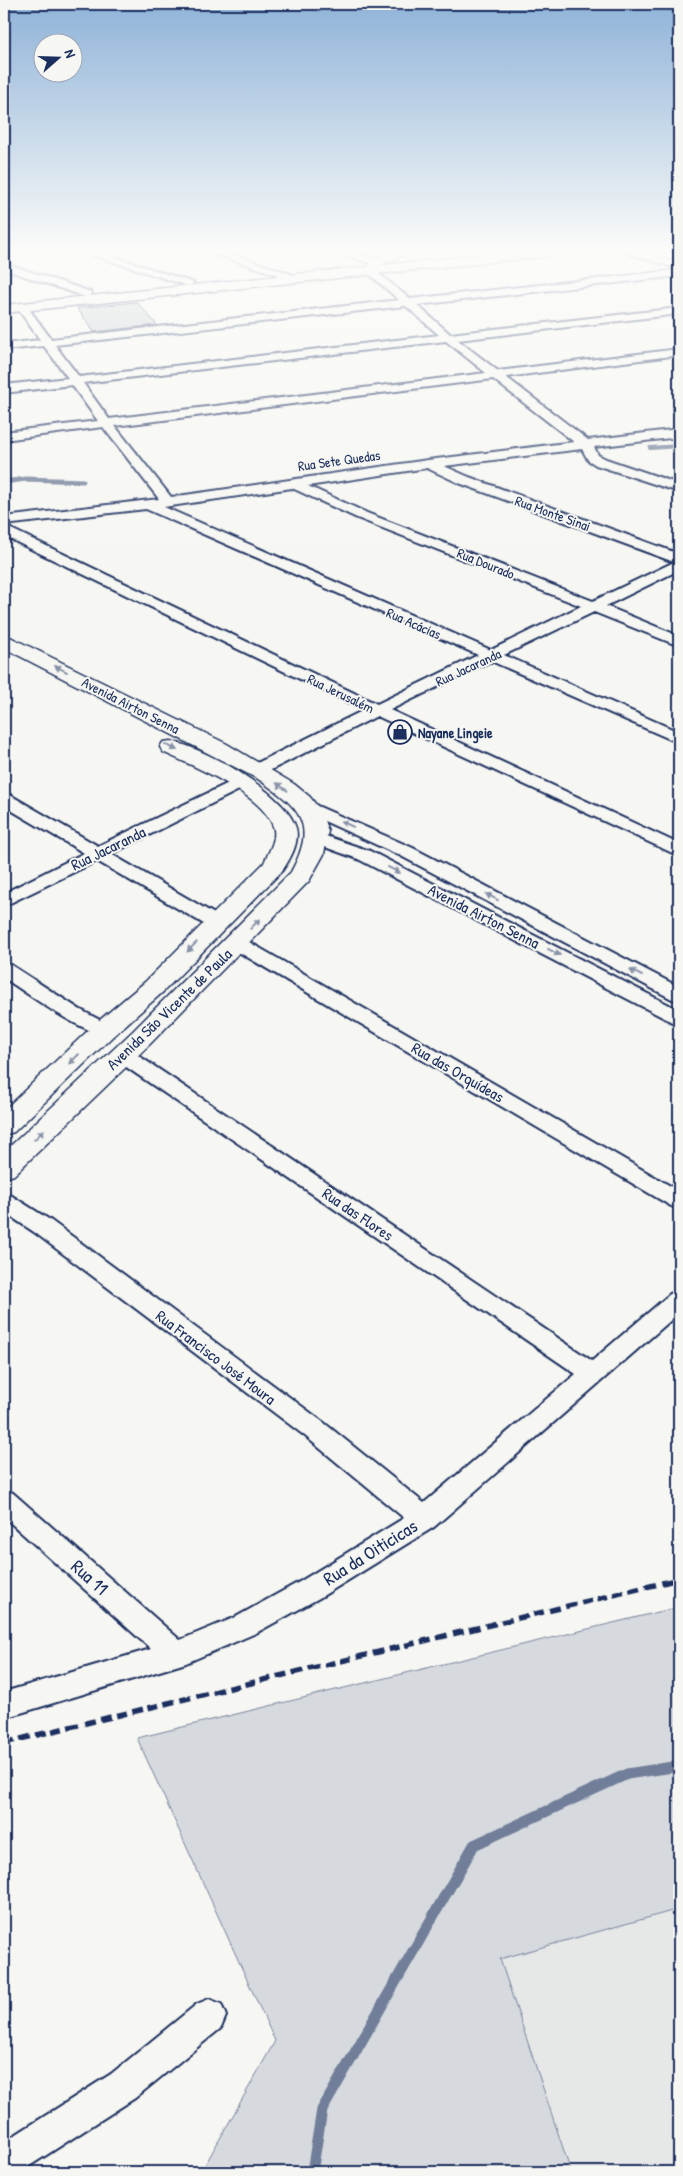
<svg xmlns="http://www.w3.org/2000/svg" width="683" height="2176" viewBox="0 0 683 2176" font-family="'Patrick Hand',sans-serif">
	<rect width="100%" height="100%" fill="#f6f6f2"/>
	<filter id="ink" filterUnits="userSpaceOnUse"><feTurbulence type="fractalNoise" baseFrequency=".02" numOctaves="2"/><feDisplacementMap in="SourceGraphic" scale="10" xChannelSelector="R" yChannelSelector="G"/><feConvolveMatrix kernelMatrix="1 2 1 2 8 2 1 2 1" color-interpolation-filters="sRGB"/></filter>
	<g filter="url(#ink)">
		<polygon fill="#e6e7e7" points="679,1909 679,2172 571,2172 500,1959"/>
		<polygon fill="#d6d9dd" stroke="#78849e" points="679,1607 679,1909 500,1959 571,2172 201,2172 275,2041 137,1738"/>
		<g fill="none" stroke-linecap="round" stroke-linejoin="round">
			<polyline stroke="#717e99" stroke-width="4" points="650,448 679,446"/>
			<polyline stroke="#717e99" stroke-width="5" points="4,482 26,479 83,481"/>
			<polyline stroke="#717e99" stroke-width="11" points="312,2172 322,2110 474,1845 627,1774 679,1766"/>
		</g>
		<polygon fill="#c0c4cd" stroke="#1b2f5e" points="137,302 157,325 94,332 77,308"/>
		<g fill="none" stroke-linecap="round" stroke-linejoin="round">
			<g stroke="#1b2f5e" stroke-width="4">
				<g id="minor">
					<polygon points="83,252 100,252 194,283 189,286 185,285"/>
					<polygon points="208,252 225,252 291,274 290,276 282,276"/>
					<path d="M337,252H354L376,259L393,252H409L373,269L410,299L679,270V276L417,305L450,334L679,308V314L458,340L498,371L679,349V355L506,377L588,440L679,429V437L594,447L598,455L606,459L679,484V492L596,465L588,460L582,449L444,466L469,477L679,554V570L606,606L679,636V646L594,612L504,655L679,732V743L491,661L390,710L679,844V856L377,716L263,774H251L249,770L251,766L364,710L4,536V527L9,528L377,704L478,655L146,509L4,525V517L159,499L103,427L4,440V432L98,421L72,385L4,393V385L68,378L44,346L4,350V344L40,340L17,307L18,305H26L51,339L399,300L369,274L368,272L373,269L368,266L370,263ZM406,306L439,335L79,377L55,345ZM446,341L486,373L109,419L83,383ZM493,379L574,442L428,460L171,497L115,426ZM427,468L459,483L674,562L593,601L367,513L308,486ZM292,488L357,518L581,606L491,650L164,507Z"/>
					<polygon points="624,252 642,252 679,263 679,269"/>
					<polygon points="4,263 91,292 92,294 87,297 83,296 4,269"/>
					<polygon points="239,778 245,779 248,783 245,787 111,854 223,919 226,923 223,927 209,927 97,861 4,906 4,893 84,853 4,806 4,794 10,795 98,846"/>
					<polygon points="306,801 413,848 679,987 679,1001 672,999 401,856 300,810 297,806 300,802"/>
					<polygon points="317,833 370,851 679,1010 679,1024 672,1022 358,859 311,842 308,838 311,834"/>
					<polygon points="237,937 244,939 679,1191 679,1209 671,1206 230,947 227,943 230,939"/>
					<path d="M4,963L11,965L79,1009L111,1026L114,1030L111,1034C90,1040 24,991 4,978Z"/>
					<polygon points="123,1049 130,1050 592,1361 670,1294 679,1291 679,1313 434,1527 321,1597 256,1633 186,1663 4,1718 4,1692 151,1649 4,1517 4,1490 13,1493 180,1640 236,1617 301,1581 404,1518 305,1436 34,1232 4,1212 4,1193 12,1196 50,1220 323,1422 424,1503 576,1374 116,1060 113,1055 116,1050"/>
					<polygon points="209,1999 221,2004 226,2016 221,2028 135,2098 20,2172 4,2172 4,2142 111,2074 197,2004"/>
				</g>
			</g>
			<g stroke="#1b2f5e" stroke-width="3">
				<g id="primary">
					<polygon points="508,252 556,252 550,256 4,313 4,305"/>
					<path d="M4,634L227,744L294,784L310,797L320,810L328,831L324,854L309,881L151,1043L14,1175L4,1178V1152L133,1031L291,872C318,823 299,807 258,779L4,648Z"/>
					<path d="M171,741C206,749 286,793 296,828C300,842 290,860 282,871L163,992L113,1036L14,1132L4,1135V1110L95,1024L145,982L264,863C268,853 276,841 274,830C267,795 192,766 163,752L160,747L163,742Z"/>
				</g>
			</g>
			<g stroke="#1b2f5e" stroke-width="3">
				<polygon id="trunk" points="652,252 679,253 679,261 653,255"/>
			</g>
			<use href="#minor" fill="#f6f6f2" fill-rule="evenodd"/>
			<use href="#primary" fill="#f6f6f2" fill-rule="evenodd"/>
			<use href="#trunk" fill="#f6f6f2" fill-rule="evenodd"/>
			<polyline stroke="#1b2f5e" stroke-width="5.5" stroke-dasharray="11 5.5" stroke-linecap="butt" points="4,1743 679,1579"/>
		</g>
		<defs><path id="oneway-solid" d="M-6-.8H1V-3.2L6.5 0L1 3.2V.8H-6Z" transform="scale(1.25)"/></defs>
		<g fill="#8892a8">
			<use href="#oneway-solid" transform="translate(61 669) rotate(-153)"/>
			<use href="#oneway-solid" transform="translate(171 747) rotate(27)"/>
			<use href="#oneway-solid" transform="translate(282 787) rotate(-145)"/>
			<use href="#oneway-solid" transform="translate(347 824) rotate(-156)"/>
			<use href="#oneway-solid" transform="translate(394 870) rotate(26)"/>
			<use href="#oneway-solid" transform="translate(492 897) rotate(-152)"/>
			<use href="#oneway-solid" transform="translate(255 924) rotate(-46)"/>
			<use href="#oneway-solid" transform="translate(192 947) rotate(134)"/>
			<use href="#oneway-solid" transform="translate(554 952) rotate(27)"/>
			<use href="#oneway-solid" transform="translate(636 973) rotate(-153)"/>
			<use href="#oneway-solid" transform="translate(74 1059) rotate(136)"/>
			<use href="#oneway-solid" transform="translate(39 1135) rotate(-44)"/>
		</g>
	</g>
	<linearGradient id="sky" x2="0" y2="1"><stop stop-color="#8fb3d8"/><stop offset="0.45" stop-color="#fbfbf9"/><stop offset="1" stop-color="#fbfbf9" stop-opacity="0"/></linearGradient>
	<rect width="683" height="557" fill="url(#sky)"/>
	<defs>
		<g id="shop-ring" transform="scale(1.25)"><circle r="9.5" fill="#f6f6f2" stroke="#1b2f5e" stroke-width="1.5"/><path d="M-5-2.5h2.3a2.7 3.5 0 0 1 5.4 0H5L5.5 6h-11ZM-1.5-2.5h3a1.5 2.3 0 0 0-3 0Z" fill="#1b2f5e"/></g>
	</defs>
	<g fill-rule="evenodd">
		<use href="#shop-ring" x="400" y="732"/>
	</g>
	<g text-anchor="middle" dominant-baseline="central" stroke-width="4" stroke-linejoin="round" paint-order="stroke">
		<g font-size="14" fill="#1b2f5e" stroke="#f6f6f2">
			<text transform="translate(339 460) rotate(-8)">Rua Sete Quedas</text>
			<text transform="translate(553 513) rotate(20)">Rua Monte Sinai</text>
			<text transform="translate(486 563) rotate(22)">Rua Dourado</text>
			<text transform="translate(414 623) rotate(24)">Rua Acácias</text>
			<text transform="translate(468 667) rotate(-25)">Rua Jacaranda</text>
			<text transform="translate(341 693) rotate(26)">Rua Jerusalém</text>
			<text transform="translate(131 705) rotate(27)">Avenida Airton Senna</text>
		</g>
		<g font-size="14" font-weight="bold" fill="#1b2f5e" stroke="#f6f6f2" text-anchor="start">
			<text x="418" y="732">Nayane Lingeie</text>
		</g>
		<g font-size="16" fill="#1b2f5e" stroke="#f6f6f2">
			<text transform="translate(108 848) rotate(-26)">Rua Jacaranda</text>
			<text transform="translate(484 916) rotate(27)">Avenida Airton Senna</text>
			<text transform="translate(169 1009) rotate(-44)">Avenida São Vicente de Paula</text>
			<text transform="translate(458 1072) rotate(30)">Rua das Orquídeas</text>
			<text transform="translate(358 1214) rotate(34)">Rua das Flores</text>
			<text transform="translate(216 1357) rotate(37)">Rua Francisco José Moura</text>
		</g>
		<g font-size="19" fill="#1b2f5e" stroke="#f6f6f2">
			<text transform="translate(370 1552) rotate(-32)">Rua da Oiticicas</text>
			<text transform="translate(90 1577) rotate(42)">Rua 11</text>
		</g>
	</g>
	<rect width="683" height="2176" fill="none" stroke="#f6f6f2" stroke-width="20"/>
	<rect x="10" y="10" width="663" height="2156" fill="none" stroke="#1b2f5e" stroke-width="2" filter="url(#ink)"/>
	<g transform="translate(58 58) rotate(70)"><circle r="24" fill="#f6f6f2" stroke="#9ea6b7"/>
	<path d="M0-4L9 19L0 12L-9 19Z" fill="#1b2f5e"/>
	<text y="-8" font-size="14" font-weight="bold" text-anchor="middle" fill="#1b2f5e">N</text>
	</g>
</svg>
